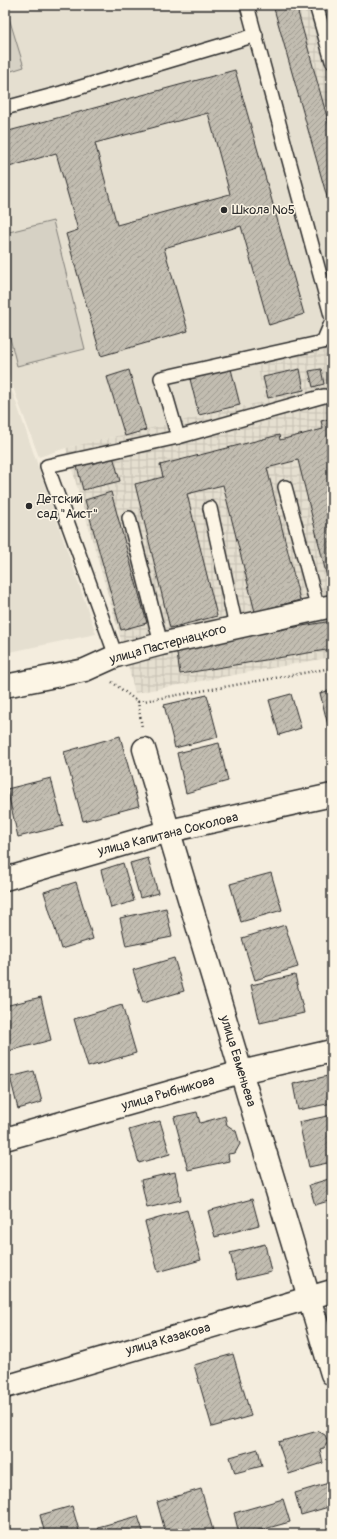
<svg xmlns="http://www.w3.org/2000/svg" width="337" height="1539" viewBox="0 0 337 1539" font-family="Pangolin,sans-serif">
	<defs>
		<pattern id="industrial-grid" width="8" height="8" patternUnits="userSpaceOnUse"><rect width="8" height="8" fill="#e5dfd0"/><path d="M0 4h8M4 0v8" fill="none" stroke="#c5c0b3"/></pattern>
		<pattern id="building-hatch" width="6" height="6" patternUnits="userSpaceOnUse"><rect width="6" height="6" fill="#c2bdb1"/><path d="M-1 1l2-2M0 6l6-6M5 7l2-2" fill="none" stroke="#9e9a90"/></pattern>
	</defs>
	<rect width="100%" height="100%" fill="#f4edde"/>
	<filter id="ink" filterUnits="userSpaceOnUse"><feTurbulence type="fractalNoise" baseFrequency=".025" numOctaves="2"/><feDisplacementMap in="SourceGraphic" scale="8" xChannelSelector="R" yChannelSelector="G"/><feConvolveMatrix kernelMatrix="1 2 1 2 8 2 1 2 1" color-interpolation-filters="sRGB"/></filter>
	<g filter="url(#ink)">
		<g fill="#e5dfd0">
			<polygon points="5,5 287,5 332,176 332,347 258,366 266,401 66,448 39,457 5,366"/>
			<polygon points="5,376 8,379 96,634 5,653"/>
		</g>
		<g fill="url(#industrial-grid)">
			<polygon points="287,5 332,5 332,176"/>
			<polygon points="332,347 332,657 135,693 125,654 66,448 265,401 257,366"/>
		</g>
		<g fill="#d6d1c4" stroke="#807e78">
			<polygon points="5,5 24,67 5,73"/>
			<polygon points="53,221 85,349 17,366 5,318 5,233"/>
		</g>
		<g fill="url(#building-hatch)" stroke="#2b2b2b" fill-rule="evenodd">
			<polygon points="273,5 296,5 332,135 332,215"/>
			<path d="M235,70L304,314L269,325L241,226L164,248L188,331L101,356L66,234L78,230L56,153L9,167L5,155V132ZM208,113L230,194L117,225L95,143Z"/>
			<polygon points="231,369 240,405 199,415 190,379"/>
			<polygon points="300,369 304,390 268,398 263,377"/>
			<polygon points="321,369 324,384 313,387 309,371"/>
			<polygon points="129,370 146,430 125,436 107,377"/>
			<polygon points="332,418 332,597 298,460 267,468 300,600 255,612 223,485 187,494 217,616 170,628 135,484 163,477 160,465 279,435 280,440 323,429 321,421"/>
			<polygon points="113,456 120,481 83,490 77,466"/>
			<polygon points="111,492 147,623 121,630 85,500"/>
			<polygon points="332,621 332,649 180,674 176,647"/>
			<polygon points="332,690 332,742 320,693"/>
			<polygon points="291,694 301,728 279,735 269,700"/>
			<polygon points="207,695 218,737 175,748 164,705"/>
			<polygon points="120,736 139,806 83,821 64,752"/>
			<polygon points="219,743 228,781 186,793 177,753"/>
			<polygon points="51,778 63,826 18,837 7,789"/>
			<polygon points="148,858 158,893 140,898 130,863"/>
			<polygon points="123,863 134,901 111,908 101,870"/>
			<polygon points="271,873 282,910 241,922 230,884"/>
			<polygon points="76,882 93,939 61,949 44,892"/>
			<polygon points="166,908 172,937 126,946 120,918"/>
			<polygon points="285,925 298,967 255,980 242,938"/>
			<polygon points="174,958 184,991 143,1003 133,970"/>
			<polygon points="295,975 304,1013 260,1023 251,985"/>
			<polygon points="41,997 51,1040 5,1052 5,1006"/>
			<polygon points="122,1005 136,1053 88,1067 74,1019"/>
			<polygon points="34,1071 42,1102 18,1109 10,1077"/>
			<polygon points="332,1075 332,1103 298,1110 293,1084"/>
			<polygon points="197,1112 200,1123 225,1116 227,1125 236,1131 240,1144 235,1153 228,1154 229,1161 188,1170 174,1117"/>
			<polygon points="332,1115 332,1162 309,1167 299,1122"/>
			<polygon points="160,1121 170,1154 139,1163 129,1130"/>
			<polygon points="175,1172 181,1200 147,1208 141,1180"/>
			<polygon points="332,1178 332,1200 315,1205 309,1185"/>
			<polygon points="252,1199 259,1225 215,1237 208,1211"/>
			<polygon points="187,1210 201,1260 158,1272 145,1222"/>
			<polygon points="332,1220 332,1234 329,1221"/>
			<polygon points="265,1244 271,1272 237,1280 230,1253"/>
			<polygon points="5,1325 8,1337 5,1338"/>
			<polygon points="233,1354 251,1416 212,1427 194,1365"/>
			<polygon points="318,1431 325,1435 328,1442 324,1448 320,1449 323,1463 289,1474 278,1442"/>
			<polygon points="258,1449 262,1466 235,1473 230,1457"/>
			<polygon points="332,1482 332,1506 301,1515 295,1493"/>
			<polygon points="201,1489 214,1534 166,1534 157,1502"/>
			<polygon points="283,1499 290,1522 246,1534 239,1534 234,1513"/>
			<polygon points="72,1506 80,1534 45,1534 40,1515"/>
			<polygon points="138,1516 144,1534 100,1534 98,1527"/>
		</g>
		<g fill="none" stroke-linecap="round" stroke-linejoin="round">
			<g stroke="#2b2b2b" stroke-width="16">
				<g id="service">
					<polyline points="247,5 332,319"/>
					<polyline points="316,5 332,61"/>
					<polyline points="5,108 61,93 256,35"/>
					<polyline points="178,437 161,378 323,342 332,321"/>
					<polyline points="285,487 318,609"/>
					<polyline points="210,508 236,627"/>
					<polyline points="129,518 161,644"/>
					<polyline points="116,656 47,466 178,437 324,396"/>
				</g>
			</g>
			<g stroke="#2b2b2b" stroke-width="25">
				<g id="minor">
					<polyline points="5,686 85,670 116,656 161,644 332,606"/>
					<polyline points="144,749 332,1374"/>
					<polyline points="5,879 169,831 332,795"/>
					<polyline points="5,1139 241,1072 332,1051"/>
					<polyline points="5,1387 332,1291"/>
				</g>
			</g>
			<g stroke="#2b2b2b" stroke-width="2.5" stroke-dasharray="1 3" stroke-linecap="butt">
				<polyline points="112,682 138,702 142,728"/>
				<polyline points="138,702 332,668"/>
			</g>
			<use href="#service" stroke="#fcf5e5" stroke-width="13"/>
			<use href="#minor" stroke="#fcf5e5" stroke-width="22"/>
		</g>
	</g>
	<g fill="#2b2b2b" stroke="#fcf5e5" stroke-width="1.5">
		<circle cx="224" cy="210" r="4"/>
		<circle cx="29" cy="506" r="4"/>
	</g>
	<g text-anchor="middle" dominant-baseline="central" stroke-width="3" stroke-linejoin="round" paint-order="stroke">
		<g font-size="13" fill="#2b2b2b" stroke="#fcf5e5" text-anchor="start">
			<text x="232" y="210">Школа №5</text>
			<text x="37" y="499">Детский<tspan x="37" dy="15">сад "Аист"</tspan></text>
		</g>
		<g font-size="13" fill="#2b2b2b" stroke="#fcf5e5">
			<text transform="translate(168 644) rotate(-15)">улица Пастернацкого</text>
			<text transform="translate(168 834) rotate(-14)">улица Капитана Соколова</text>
			<text transform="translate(238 1061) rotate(73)">улица Евменьева</text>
			<text transform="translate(168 1093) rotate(-16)">улица Рыбникова</text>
			<text transform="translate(168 1339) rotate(-16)">улица Казакова</text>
		</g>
	</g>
	<rect width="337" height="1539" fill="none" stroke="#fcf5e5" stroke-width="20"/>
	<rect x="10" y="10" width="317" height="1519" fill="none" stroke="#2b2b2b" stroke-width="1.5" filter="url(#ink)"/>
</svg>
